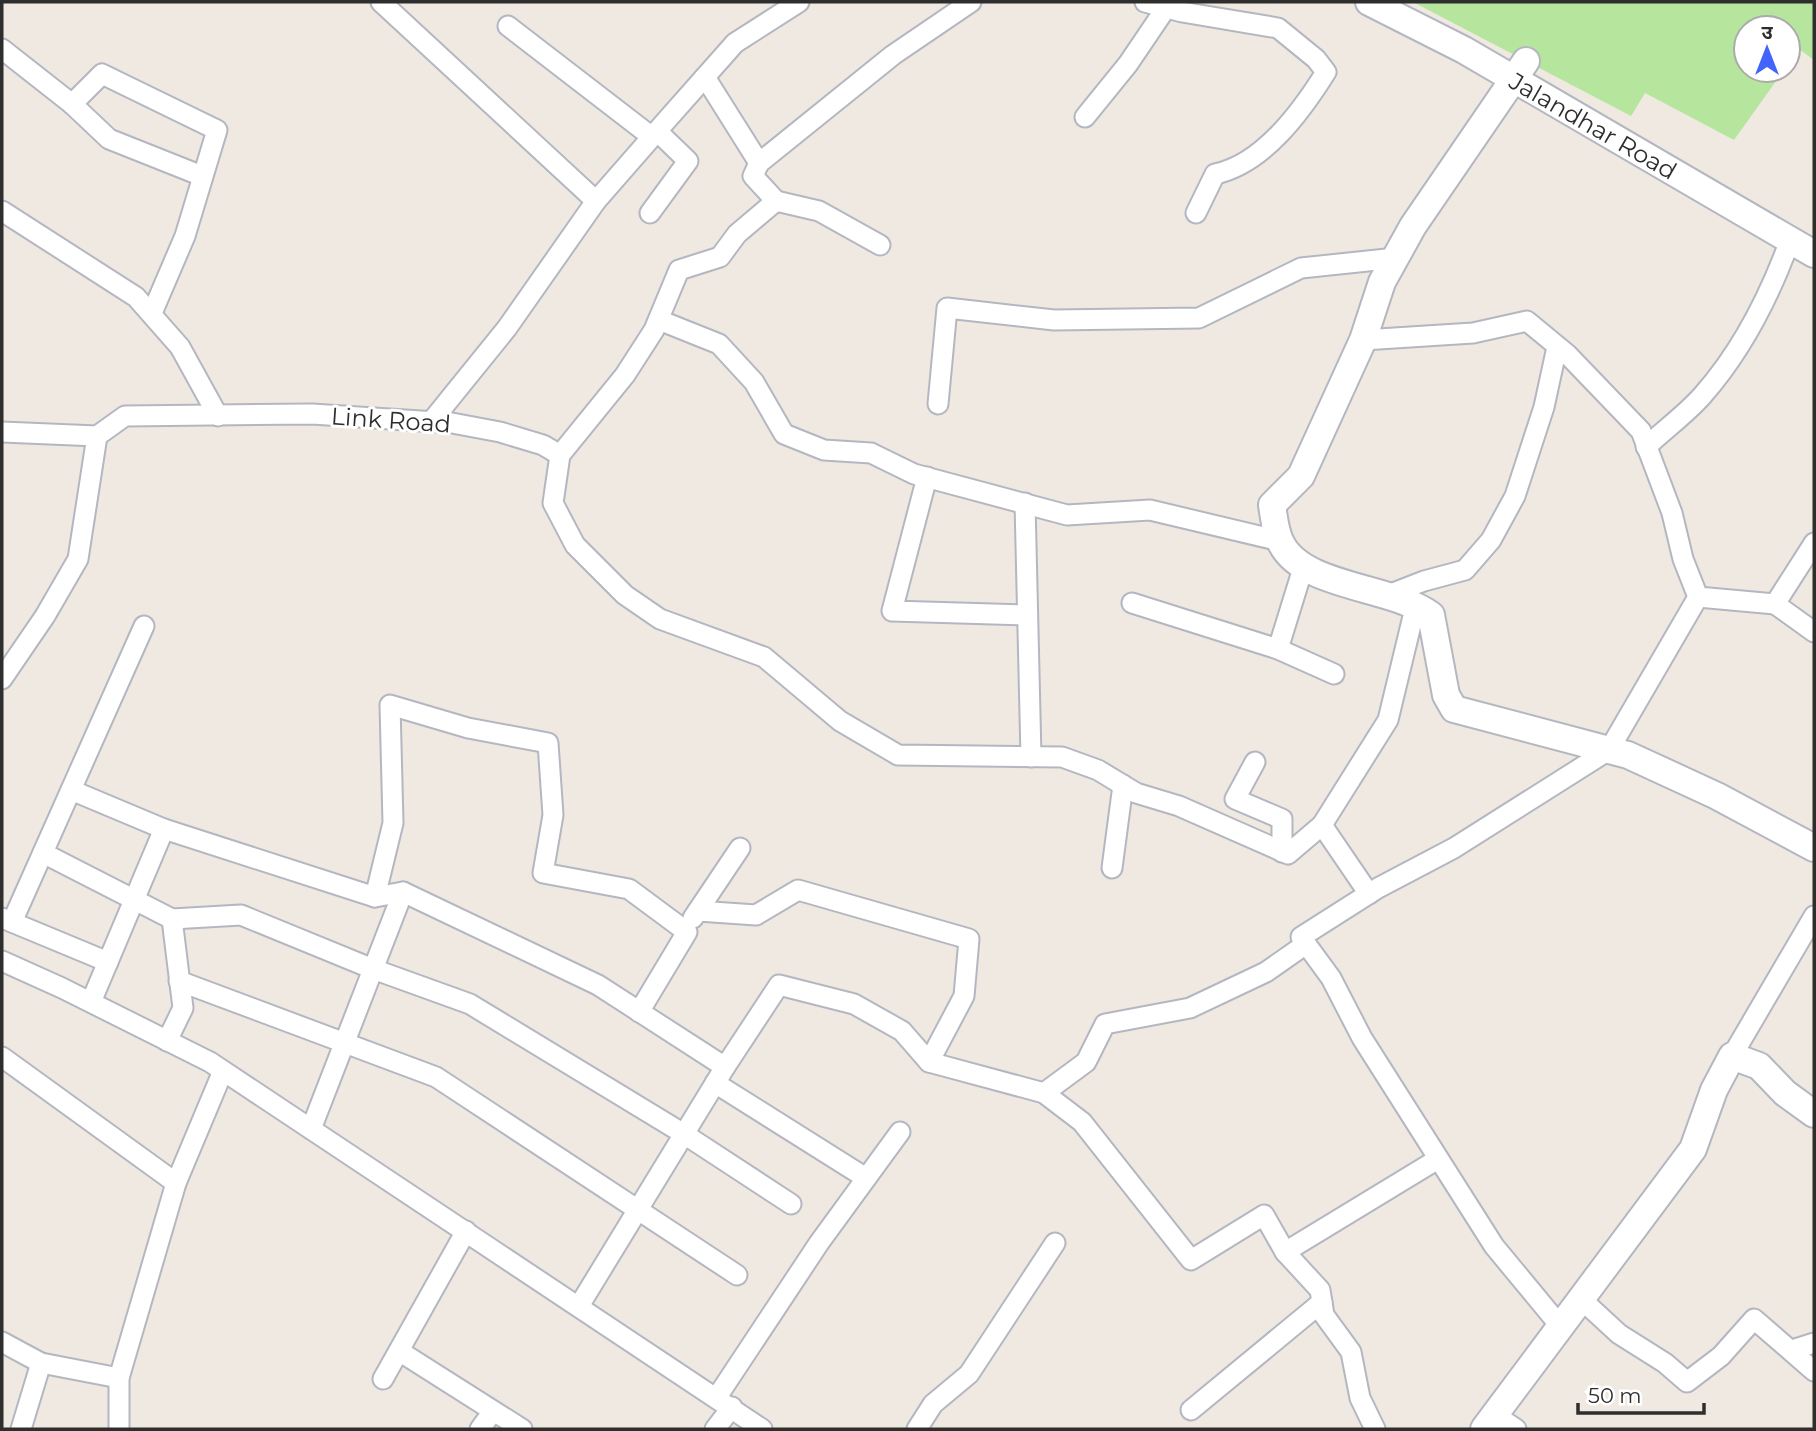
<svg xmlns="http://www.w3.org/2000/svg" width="1816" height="1431" viewBox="0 0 1816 1431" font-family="Montserrat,'Noto Sans Devanagari',sans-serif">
	<rect width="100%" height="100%" fill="#efe9e1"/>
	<polygon fill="#b6e59e" points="1413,2 1814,2 1814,60 1799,49 1788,64 1788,28 1746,28 1746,70 1784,70 1734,140 1645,93 1631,116"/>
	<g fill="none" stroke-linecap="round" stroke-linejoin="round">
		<g stroke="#b4b7c1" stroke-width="23">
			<g id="street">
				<polyline points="381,2 596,201"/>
				<path d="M1145,2L1182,12L1278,28L1316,59L1326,72C1301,112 1263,164 1215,174L1196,213"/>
				<polyline points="508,26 652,137"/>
				<polyline points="2,49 72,104 109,139 202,176"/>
				<polyline points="705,77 759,163 893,55 971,2"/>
				<polyline points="72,104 102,74 217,130 185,236 152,313"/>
				<polyline points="1085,117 1128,64 1170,2"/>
				<polyline points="759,163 753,176 776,201 737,234 720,257 679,270 654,330 625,375 560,455 553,503 575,545 625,595 660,619 764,657 840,721 898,755 1062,757 1098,770 1136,793 1179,806 1288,854 1322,825 1369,894"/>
				<polyline points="776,201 819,211 880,245"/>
				<polyline points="2,211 136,297 180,347 218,416"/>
				<polyline points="650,213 688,161 657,131"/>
				<polyline points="659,320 719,344 754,382 784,434 824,450 871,453 914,474 1067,515 1150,510 1280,541"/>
				<polyline points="1363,340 1473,333 1527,321 1567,354 1641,431 1672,513 1683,559 1698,597 1775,604 1814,543"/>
				<polyline points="938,404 947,308 1054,320 1199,318 1301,268 1396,258"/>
				<polyline points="431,422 507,328 596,201 665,122 735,43 799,2"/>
				<polyline points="2,432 97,436 125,416 312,414 452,423 500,432 543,445 560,455"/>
				<path d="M1646,447C1664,430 1686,414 1702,396C1741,352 1770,295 1790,240"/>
				<polyline points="927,477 892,611 1027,615"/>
				<polyline points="1025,503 1031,757"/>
				<polyline points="1388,595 1424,581 1465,570 1491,540 1515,496 1544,407 1557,347"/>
				<polyline points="1132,603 1278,649 1334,674"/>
				<polyline points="1775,604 1814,632"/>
				<polyline points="1278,649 1304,565"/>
				<polyline points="2,679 45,616 78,559 97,436"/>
				<polyline points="1255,762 1235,799 1282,819 1282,852"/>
				<polyline points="71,790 164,829"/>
				<polyline points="1322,825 1388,720 1416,604"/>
				<polyline points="43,853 172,919 241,915 373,969 470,1004 684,1134 791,1204"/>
				<polyline points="1112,868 1123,785"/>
				<polyline points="375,897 393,823 390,705 468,728 548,743 553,815 543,873 629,889 687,932 639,1012"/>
				<polyline points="698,911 756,915 798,890 969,939 964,996 929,1062"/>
				<polyline points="2,918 108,962"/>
				<polyline points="693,918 740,848"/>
				<polyline points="12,922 144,626"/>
				<polyline points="2,961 62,988 210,1062 762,1429"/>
				<polyline points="179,981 436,1077 737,1275"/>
				<polyline points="91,1002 164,829 375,897 403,892 598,985 725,1067 579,1306"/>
				<polyline points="167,1041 183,1008 172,919"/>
				<polyline points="1732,1056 1814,916"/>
				<polyline points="2,1057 176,1183"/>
				<polyline points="725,1067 779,985 854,1004 902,1031 929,1062 1044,1093 1086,1062 1105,1024 1190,1008 1266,972 1306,944"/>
				<polyline points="715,1083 866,1178"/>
				<polyline points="1044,1093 1082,1122 1191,1260 1264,1215 1285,1252 1438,1159"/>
				<polyline points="311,1129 403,892"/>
				<polyline points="1285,1252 1320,1290 1324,1315 1351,1352 1360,1398 1375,1429"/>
				<polyline points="1581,1299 1619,1334 1665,1363 1687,1382 1721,1356 1754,1319 1814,1371"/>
				<polyline points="1561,1327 1494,1246 1362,1038 1331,978 1301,937 1378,888 1454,848 1609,750 1698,597"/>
				<polyline points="2,1342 41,1363 119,1378"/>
				<polyline points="1792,1350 1814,1343"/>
				<polyline points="399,1351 522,1429"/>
				<polyline points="383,1379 466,1231"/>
				<polyline points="717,1397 819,1243 900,1132"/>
				<polyline points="1191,1410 1322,1302"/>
				<polyline points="1495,1415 1516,1429"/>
				<polyline points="21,1429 41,1363"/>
				<polyline points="119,1429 119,1378 176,1183 223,1071"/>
				<polyline points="480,1429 493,1411"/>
				<polyline points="715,1429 732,1407"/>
				<polyline points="917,1429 933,1404 969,1374 1055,1243"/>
			</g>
		</g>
		<g stroke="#b4b7c1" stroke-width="30">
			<g id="secondary">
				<polyline points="1369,2 1464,50 1814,254"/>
				<path d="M1526,61L1413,226L1382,282L1363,340L1301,476L1272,505C1274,517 1275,532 1281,543C1303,588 1392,586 1431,615L1446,695L1454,709L1628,755L1717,796L1814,848"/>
				<polyline points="1484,1429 1693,1149 1714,1090 1732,1056 1759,1066 1785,1093 1814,1114"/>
			</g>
		</g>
		<use href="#street" stroke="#fff" stroke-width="19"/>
		<use href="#secondary" stroke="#fff" stroke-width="26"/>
	</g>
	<g text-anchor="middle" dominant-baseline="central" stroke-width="6" stroke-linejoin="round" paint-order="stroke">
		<g font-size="24" fill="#2e2e2e" stroke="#fff">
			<text transform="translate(1593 126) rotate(30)">Jalandhar Road</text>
			<text transform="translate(391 420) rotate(4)">Link Road</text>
		</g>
	</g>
	<rect width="1816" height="1431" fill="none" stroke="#2e2e2e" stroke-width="7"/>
	<g transform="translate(1767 49)"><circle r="33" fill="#ffffff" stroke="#ababab" stroke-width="2"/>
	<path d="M0-5L12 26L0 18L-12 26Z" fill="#4264fb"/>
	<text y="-10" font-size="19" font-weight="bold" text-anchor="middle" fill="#2e2e2e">उ</text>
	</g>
	<path d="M1578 1403v10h126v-10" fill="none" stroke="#2e2e2e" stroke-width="3.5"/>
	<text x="1588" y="1403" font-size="21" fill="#2e2e2e" stroke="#ffffff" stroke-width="5" paint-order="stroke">50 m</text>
</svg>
